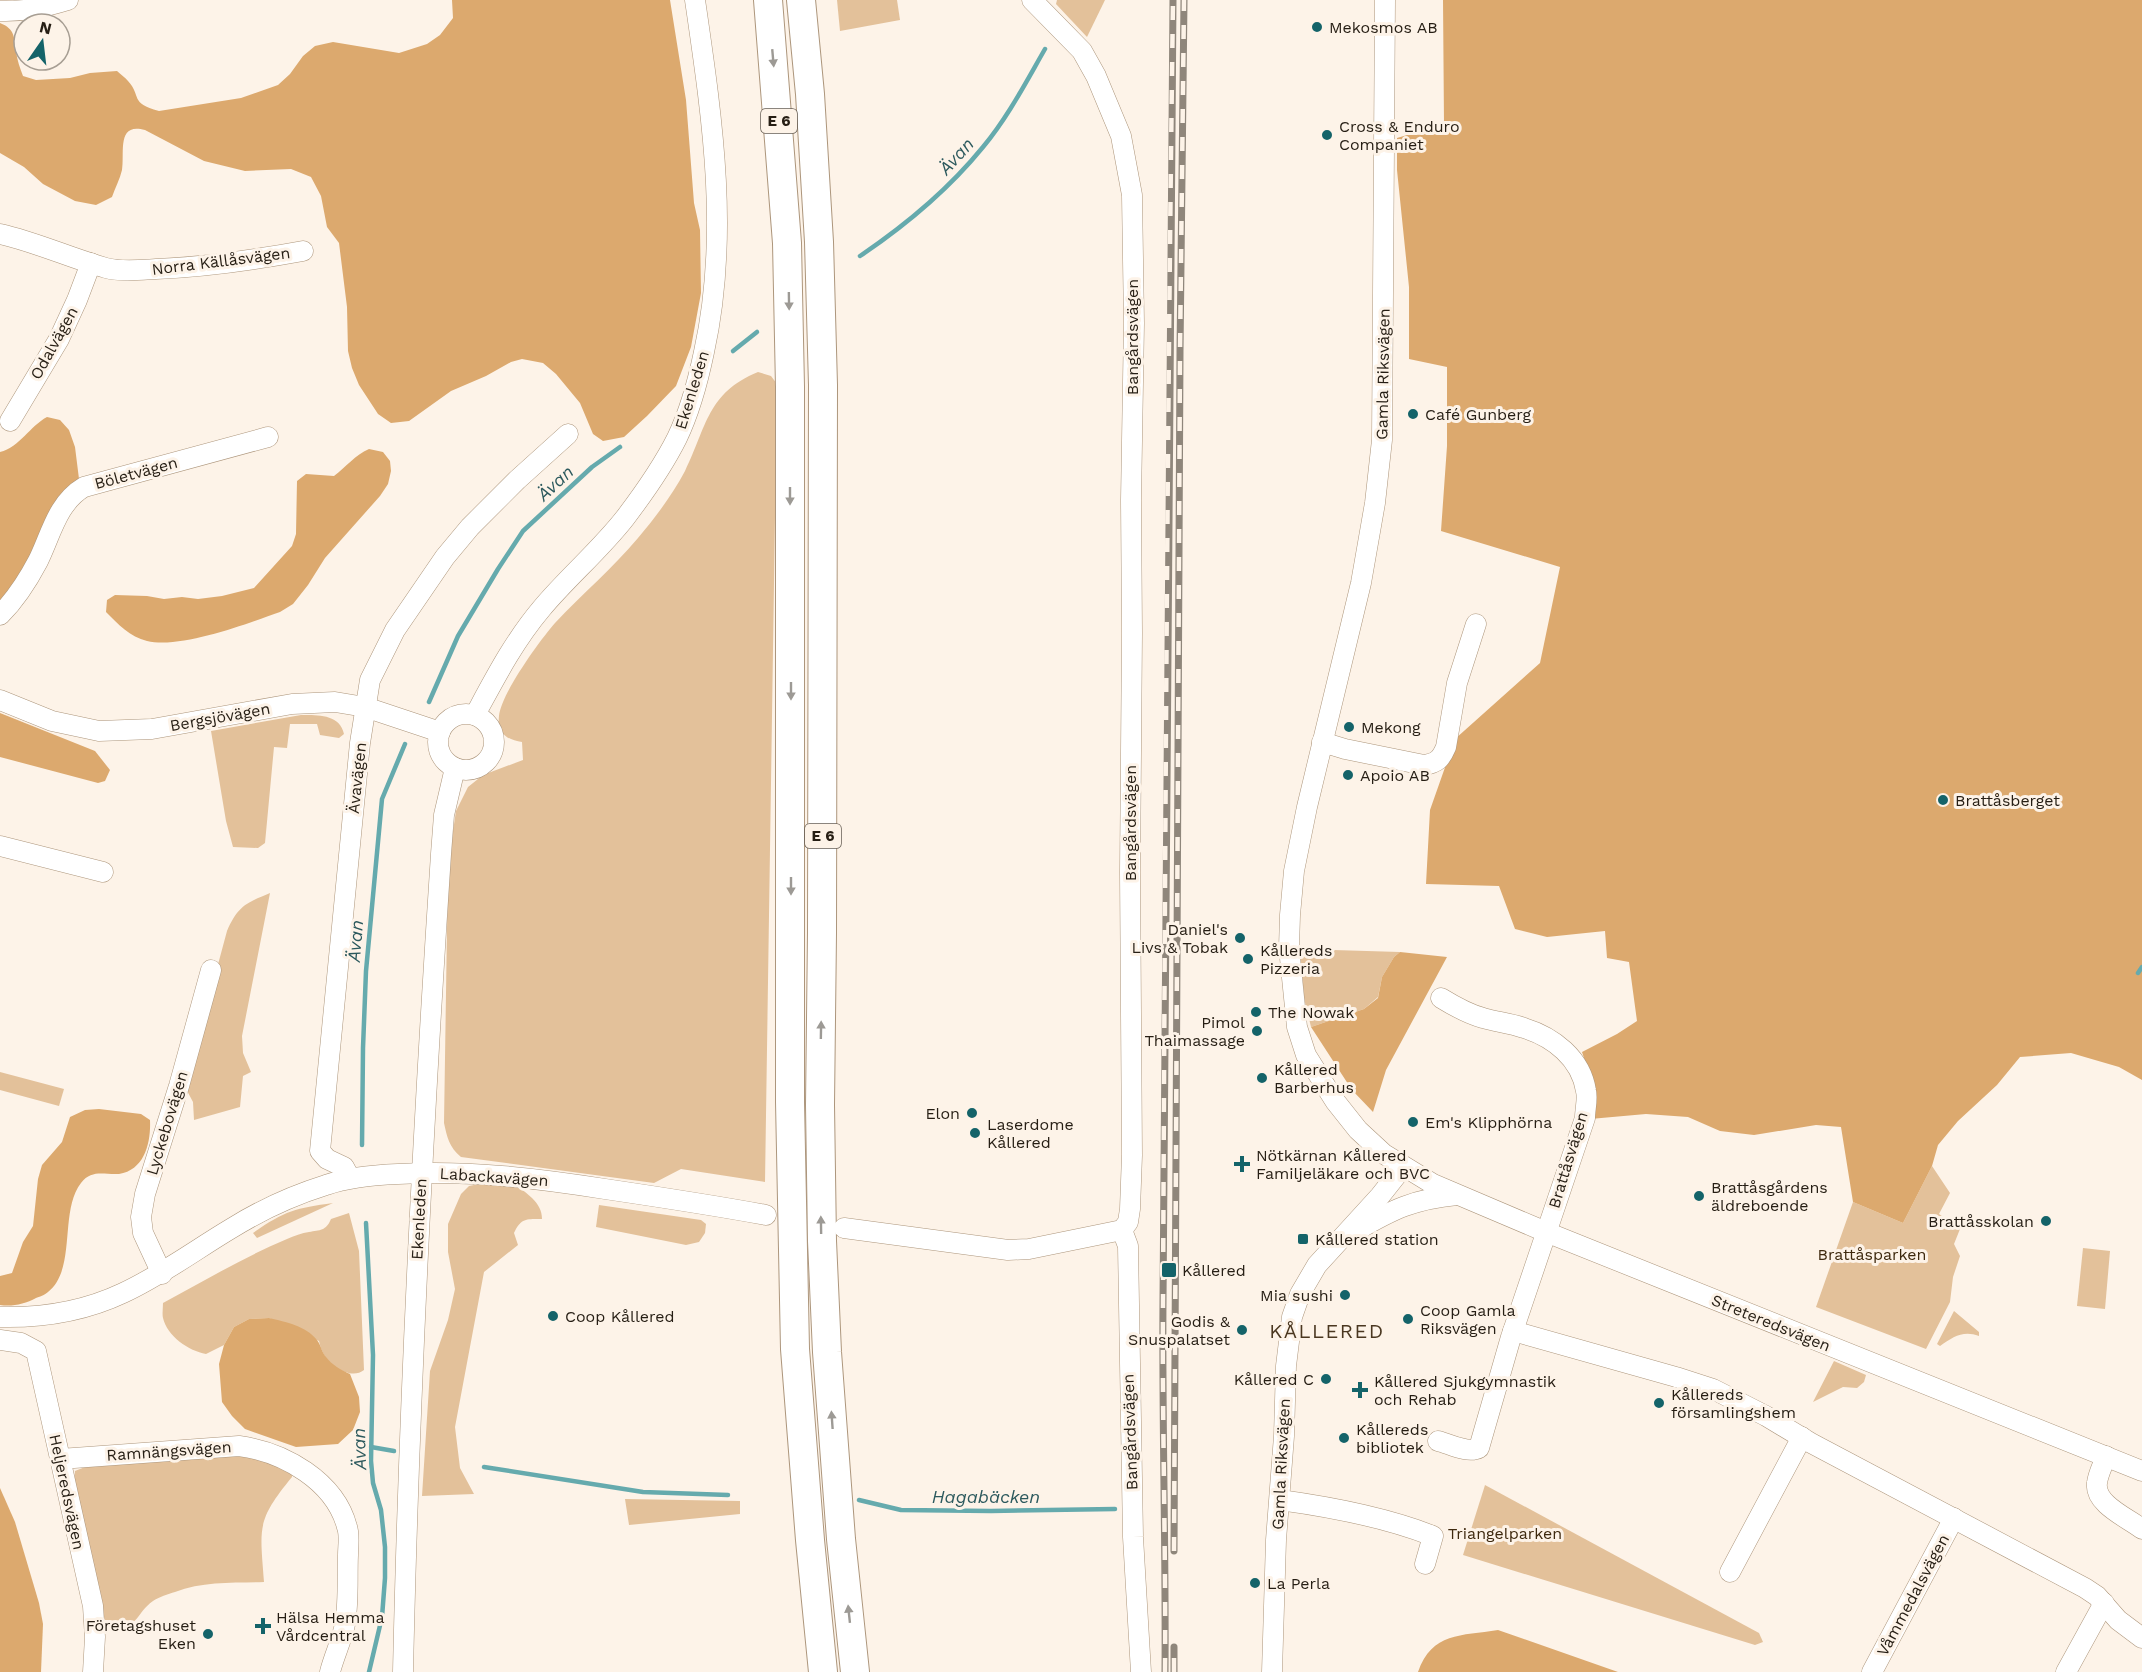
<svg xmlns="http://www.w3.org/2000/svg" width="2142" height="1672" viewBox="0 0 2142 1672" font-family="'Work Sans',sans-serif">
	<rect width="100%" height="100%" fill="#fdf3e8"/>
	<g fill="#e3c19a">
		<polygon points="837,0 897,0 900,20 840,31"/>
		<polygon points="1057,0 1105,0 1087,37 1056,4"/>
		<path d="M758,372L771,376L777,384L765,1182L681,1169L654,1183L461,1157C449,1147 447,1137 444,1123L448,864L456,811L468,787L483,775L523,760L522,742C507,740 497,733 499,716C501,694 540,640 555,623C582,594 613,568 638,538C655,518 673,494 685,471C707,426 707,393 758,372Z"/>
		<path d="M301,715C317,715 340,714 344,734L339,738L320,735L317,724H290L287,748L274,747L265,843L258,848L233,847L226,821L211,731Z"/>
		<path d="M270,893L242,1036L243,1053L251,1072L243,1076L240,1107L194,1120L193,1102L185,1087L227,931C238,906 246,903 270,893Z"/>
		<polygon points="1300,949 1400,952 1394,957 1382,977 1378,997 1364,1009 1311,1027 1304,998"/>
		<polygon points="0,1072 64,1089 59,1106 0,1090"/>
		<polygon points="1932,1166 1950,1193 1939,1214 1960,1229 1954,1244 1960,1256 1953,1277 1950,1302 1926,1349 1816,1307 1853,1202 1903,1223"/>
		<path d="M484,1183C506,1184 515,1181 532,1198C538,1204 542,1210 542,1219C526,1219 521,1218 514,1233L518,1245L484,1272L455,1427L460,1468L474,1494L422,1496L430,1371L448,1320L455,1289L448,1252V1224L461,1194L469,1186Z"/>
		<path d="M333,1203L257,1238L253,1233C284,1211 296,1208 333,1203Z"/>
		<polygon points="599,1205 701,1220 706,1224 705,1233 699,1242 686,1245 596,1227"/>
		<path d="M349,1213L359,1251L364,1370C352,1380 331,1367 324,1355C322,1351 320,1346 319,1341L269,1318L249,1319L234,1327L224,1345L206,1354C189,1351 167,1336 163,1318C162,1314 163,1308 163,1303C204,1281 244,1257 287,1239C294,1236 302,1233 309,1232C320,1230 326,1231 331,1219Z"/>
		<polygon points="2083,1248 2110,1251 2105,1309 2077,1306"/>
		<path d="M1954,1311L1979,1332V1336C1963,1330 1953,1337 1940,1346L1937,1344Z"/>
		<polygon points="1834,1361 1866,1375 1864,1382 1857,1388 1843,1387 1813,1402"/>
		<path d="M240,1454L257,1455L292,1472V1477C256,1521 260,1527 264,1582C235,1583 203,1581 175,1592C168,1594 159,1597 153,1601C135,1614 140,1628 112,1627L105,1621L74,1483L75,1471L85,1467Z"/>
		<polygon points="1485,1485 1759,1633 1763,1642 1755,1645 1463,1555"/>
		<polygon points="625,1499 740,1501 740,1514 629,1525"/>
	</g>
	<g fill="#dca96e">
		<path d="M452,0H670L686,100L694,203L700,230L701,293L691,347L676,386L647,416L624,437L603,441L593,434L580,403L556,374L543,363L522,359L511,362L486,376L451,391L409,421L391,423L378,414L359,385L352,368L348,351L347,307L339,243L327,227L321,196L311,177L291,169L245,171L204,161L145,130C116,122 125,153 122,170C120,179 115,188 112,197L96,205L75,201L43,184L24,167L0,153V23C15,29 14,37 16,51C17,60 20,68 23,76L36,80L70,78L90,73L117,71C120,74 125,77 128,81C142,96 129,103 159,111L241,98L278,85L290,74L303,56L315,46L333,42L399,53L427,44L440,35L453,18Z"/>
		<polygon points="1443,0 2142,0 2142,1080 2119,1067 2071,1053 2020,1057 1997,1085 1958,1121 1938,1145 1932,1166 1903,1223 1853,1202 1841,1127 1816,1125 1754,1135 1720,1131 1688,1117 1646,1114 1590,1119 1587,1067 1582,1052 1617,1034 1637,1021 1629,962 1607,958 1605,931 1547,937 1515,929 1499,886 1426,884 1430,810 1455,739 1540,663 1560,567 1441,531 1447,446 1447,367 1409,359 1409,287 1397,170 1397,138 1444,124"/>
		<path d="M47,417L60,420L69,430L75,447L79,479L0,618V452C20,447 30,426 47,417Z"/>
		<path d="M369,449L383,452L390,461L391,471L388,484L380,496L325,558L308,585L293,604L280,612C246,624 181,649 147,641C130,637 118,624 106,612L107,600L115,595L147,596L164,599L182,597L198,599L222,596L254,588L292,546L296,534L297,481L306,474L334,476C346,467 355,455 369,449Z"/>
		<polygon points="0,713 95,751 110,770 105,781 98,783 0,757"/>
		<polygon points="1400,952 1447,957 1386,1070 1373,1112 1352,1090 1311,1027 1364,1009 1378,998 1382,977 1394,957"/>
		<path d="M99,1109L141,1114L150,1120C151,1142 145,1170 119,1174C104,1175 92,1169 81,1183C59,1211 77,1269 48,1292C45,1295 39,1297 36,1298C25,1304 12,1307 0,1305V1276L12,1273L23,1242L33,1226L38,1179L42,1165L62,1142L70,1117L85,1110Z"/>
		<path d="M269,1318C286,1322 306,1326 317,1340C321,1345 322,1353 326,1357C332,1365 341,1370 350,1374L359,1397L360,1412L353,1430L338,1444L296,1447L245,1429L232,1416L222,1402L219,1364L224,1345L234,1327L249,1319Z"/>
		<polygon points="0,1488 15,1522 39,1603 43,1624 41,1672 0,1672"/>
		<path d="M1498,1630L1618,1672H1418C1432,1632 1461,1636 1498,1630Z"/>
	</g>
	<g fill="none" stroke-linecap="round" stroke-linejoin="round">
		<g stroke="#65aaad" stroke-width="4.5">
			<path d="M860,256C906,225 948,190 983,147C1008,117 1026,82 1045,49"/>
			<polyline points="733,351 757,332"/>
			<polyline points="429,702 458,636 498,569 523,531 592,467 620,447"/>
			<polyline points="2138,973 2142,967"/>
			<polyline points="362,1145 363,1048 366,971 382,799 405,744"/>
			<polyline points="366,1223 373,1355 371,1461 373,1483 381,1510 385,1547 385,1578 382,1617 369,1672"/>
			<polyline points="371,1447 394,1451"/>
			<polyline points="484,1467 643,1492 728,1495"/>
			<polyline points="859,1500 901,1510 991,1511 1115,1509"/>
		</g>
		<g stroke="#ad967c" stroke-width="21">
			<g id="minor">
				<polyline points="1032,0 1082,51 1096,76 1121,136 1132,195 1134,323 1131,500 1132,633 1130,872 1132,1155 1130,1209 1128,1222 1122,1230"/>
				<polyline points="1385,0 1382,440 1375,503 1361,583 1307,807 1294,871 1290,915 1289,948 1297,1027 1306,1055 1335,1101 1358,1130 1384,1154 1433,1184 1546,1232 2142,1471"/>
				<path d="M0,11C24,12 45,7 68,0"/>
				<path d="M0,234C36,242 70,258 106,268C121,272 140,270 156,269C206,267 254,260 303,251"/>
				<polyline points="10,421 59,339 77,300 91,263"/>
				<path d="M0,615C15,600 28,580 38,561C51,535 57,503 84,487L268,437"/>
				<polyline points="0,700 52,721 99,731 152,729 292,704 335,702 365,707 440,732"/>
				<circle cx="466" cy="742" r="28"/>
				<path d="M475,715C495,678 514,641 542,608C568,577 600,550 625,518C644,493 663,466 677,438C690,411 698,381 704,352C730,234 712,117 695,0"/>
				<path d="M1322,742L1345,749L1424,765C1437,763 1441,759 1446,747L1457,683L1476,624"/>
				<polyline points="0,846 103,872"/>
				<polyline points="350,1178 344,1167 327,1159 320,1151 360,743 370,680 395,630 445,557 470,527 517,480 568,434"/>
				<polyline points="844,1228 1008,1250 1029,1249 1122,1230"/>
				<polyline points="1122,1230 1128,1246 1133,1537 1141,1672"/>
				<path d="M1356,1231C1393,1209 1415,1199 1457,1195"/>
				<polyline points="162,1274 143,1233 141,1217 145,1194 179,1086 211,970"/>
				<path d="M0,1317C42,1318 85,1311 123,1293C162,1275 195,1250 232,1228C261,1210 294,1195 326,1185C349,1177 373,1175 398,1174C467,1170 536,1178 605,1189C659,1197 712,1205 766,1215"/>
				<polyline points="1513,1331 1676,1377 1713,1389 1766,1416 1811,1443 2085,1588 2097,1596 2118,1620 2142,1638"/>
				<polyline points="0,1340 21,1343 36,1351 93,1606 95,1637 93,1672"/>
				<path d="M1438,1441C1450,1444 1468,1454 1479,1448L1511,1337L1585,1118C1585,1109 1588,1099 1586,1091C1581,1058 1553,1037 1524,1028C1510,1023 1496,1022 1483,1018C1468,1014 1454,1006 1441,998"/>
				<path d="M2106,1456C2103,1465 2098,1474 2097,1483C2094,1504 2128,1518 2142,1529"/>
				<path d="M60,1459L239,1446C284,1452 335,1481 347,1527C350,1535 348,1546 348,1555C347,1578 349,1601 345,1624C342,1640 334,1656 330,1672"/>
				<path d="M1280,1500C1331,1507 1385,1517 1433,1536L1425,1564"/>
				<polyline points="1730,1572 1802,1437"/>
				<path d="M403,1672C409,1399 423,1126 441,854L444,815L455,768"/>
				<polyline points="1272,1672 1276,1540 1284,1436 1286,1366 1292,1317 1300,1294 1317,1265 1380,1196 1403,1167"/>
				<polyline points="1872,1672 1954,1518"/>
				<polyline points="2066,1672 2104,1603"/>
			</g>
		</g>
		<g stroke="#ad967c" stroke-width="30">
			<g id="highway">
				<polyline points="768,0 787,243 790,387 790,1102 795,1349 810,1540 823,1672"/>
				<polyline points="801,0 810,94 819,242 823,385 822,933 820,1105 822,1241 827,1352 841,1539 855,1672"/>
			</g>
		</g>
		<use href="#minor" stroke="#fff" stroke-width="20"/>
		<use href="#highway" stroke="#fff" stroke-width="28"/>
		<g stroke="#8f867b" stroke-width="7">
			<g id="rail">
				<polyline points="1174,1551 1180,352 1184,0"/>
				<path d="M1165,1672C1166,1549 1162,1426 1163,1302C1165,868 1167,434 1173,0"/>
				<polyline points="1174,1672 1174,1647"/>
			</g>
		</g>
		<use href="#rail" stroke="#fdf3e8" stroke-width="4.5" stroke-dasharray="14" stroke-linecap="butt"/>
	</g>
	<defs><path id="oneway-solid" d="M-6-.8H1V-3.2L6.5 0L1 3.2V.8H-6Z" transform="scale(1.5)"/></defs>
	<g fill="#9d9a95">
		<use href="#oneway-solid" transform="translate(773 58) rotate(85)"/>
		<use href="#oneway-solid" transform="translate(789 301) rotate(89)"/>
		<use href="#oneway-solid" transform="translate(790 496) rotate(90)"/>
		<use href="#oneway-solid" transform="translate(791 691) rotate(90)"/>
		<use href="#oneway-solid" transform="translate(791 886) rotate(90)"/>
		<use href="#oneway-solid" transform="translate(821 1030) rotate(-89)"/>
		<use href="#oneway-solid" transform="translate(821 1225) rotate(-91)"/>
		<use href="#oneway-solid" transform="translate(832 1420) rotate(-94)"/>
		<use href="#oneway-solid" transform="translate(849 1614) rotate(-96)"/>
	</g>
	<g fill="#146369" stroke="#fdf3e8" stroke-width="2">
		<circle cx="1317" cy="27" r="6"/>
		<circle cx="1327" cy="135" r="6"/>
		<circle cx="1413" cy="414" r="6"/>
		<circle cx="1349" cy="727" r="6"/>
		<circle cx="1348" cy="775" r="6"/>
		<circle cx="1943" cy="800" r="6"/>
		<circle cx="1240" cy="938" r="6"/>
		<circle cx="1248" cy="959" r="6"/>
		<circle cx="1256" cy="1012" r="6"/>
		<circle cx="1257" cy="1031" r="6"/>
		<circle cx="1262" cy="1078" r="6"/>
		<circle cx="972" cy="1113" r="6"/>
		<circle cx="1413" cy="1122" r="6"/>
		<circle cx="975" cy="1133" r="6"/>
		<path d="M1239 1155h6v6h6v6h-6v6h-6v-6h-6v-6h6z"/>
		<circle cx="1699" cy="1196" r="6"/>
		<circle cx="2046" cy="1221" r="6"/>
		<rect x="1297" y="1233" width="12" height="12" rx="3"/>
		<rect x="1161" y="1262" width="16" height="16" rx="3"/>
		<circle cx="1345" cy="1295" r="6"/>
		<circle cx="553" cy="1316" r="6"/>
		<circle cx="1408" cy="1319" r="6"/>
		<circle cx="1242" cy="1330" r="6"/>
		<circle cx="1326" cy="1379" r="6"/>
		<path d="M1357 1381h6v6h6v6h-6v6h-6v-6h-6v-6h6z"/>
		<circle cx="1659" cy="1403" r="6"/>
		<circle cx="1344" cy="1438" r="6"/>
		<circle cx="1255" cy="1583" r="6"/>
		<path d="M260 1617h6v6h6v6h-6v6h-6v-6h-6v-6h6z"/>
		<circle cx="208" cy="1634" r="6"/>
	</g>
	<g text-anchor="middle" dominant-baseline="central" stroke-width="6" stroke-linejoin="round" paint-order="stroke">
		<g fill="#fdf3e8" stroke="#665e54" stroke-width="1.5">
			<rect x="761" y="109" width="36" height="24" rx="4.5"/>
			<rect x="805" y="824" width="36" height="24" rx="4.5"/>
		</g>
		<g font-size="15" font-weight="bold" fill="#261e14">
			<text x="779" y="121">E 6</text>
			<text x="823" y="836">E 6</text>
		</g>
		<g font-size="16" fill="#261e14" stroke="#fdf3e8" text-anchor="start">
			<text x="1329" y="27">Mekosmos AB</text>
			<text x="1339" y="126">Cross &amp; Enduro<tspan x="1339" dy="18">Companiet</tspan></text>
			<text x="1425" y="414">Café Gunberg</text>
			<text x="1361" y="727">Mekong</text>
			<text x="1360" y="775">Apoio AB</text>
			<text x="1955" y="800">Brattåsberget</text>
			<text x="1228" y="929" text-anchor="end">Daniel's<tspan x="1228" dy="18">Livs &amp; Tobak</tspan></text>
			<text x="1260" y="950">Kållereds<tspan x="1260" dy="18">Pizzeria</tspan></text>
			<text x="1268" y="1012">The Nowak</text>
			<text x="1245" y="1022" text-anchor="end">Pimol<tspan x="1245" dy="18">Thaimassage</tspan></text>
			<text x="1274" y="1069">Kållered<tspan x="1274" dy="18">Barberhus</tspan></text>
			<text x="960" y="1113" text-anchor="end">Elon</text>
			<text x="1425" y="1122">Em's Klipphörna</text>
			<text x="987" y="1124">Laserdome<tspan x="987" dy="18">Kållered</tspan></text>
			<text x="1256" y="1155">Nötkärnan Kållered<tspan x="1256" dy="18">Familjeläkare och BVC</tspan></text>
			<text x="1711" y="1187">Brattåsgårdens<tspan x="1711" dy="18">äldreboende</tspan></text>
			<text x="2034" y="1221" text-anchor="end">Brattåsskolan</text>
			<text x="1315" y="1239">Kållered station</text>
			<text x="1182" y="1270">Kållered</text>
			<text x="1333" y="1295" text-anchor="end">Mia sushi</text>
			<text x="1420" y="1310">Coop Gamla<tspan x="1420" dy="18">Riksvägen</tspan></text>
			<text x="565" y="1316">Coop Kållered</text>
			<text x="1230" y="1321" text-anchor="end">Godis &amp;<tspan x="1230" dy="18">Snuspalatset</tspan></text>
			<text x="1314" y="1379" text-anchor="end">Kållered C</text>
			<text x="1374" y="1381">Kållered Sjukgymnastik<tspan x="1374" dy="18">och Rehab</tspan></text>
			<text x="1671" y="1394">Kållereds<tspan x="1671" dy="18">församlingshem</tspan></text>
			<text x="1356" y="1429">Kållereds<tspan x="1356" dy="18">bibliotek</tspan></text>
			<text x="1267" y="1583">La Perla</text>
			<text x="276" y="1617">Hälsa Hemma<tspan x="276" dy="18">Vårdcentral</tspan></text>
			<text x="196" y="1625" text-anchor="end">Företagshuset<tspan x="196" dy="18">Eken</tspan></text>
		</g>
		<g font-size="16" fill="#261e14" stroke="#fdf3e8">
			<text transform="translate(221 261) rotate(-7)">Norra Källåsvägen</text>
			<text transform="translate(1132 337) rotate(-90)">Bangårdsvägen</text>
			<text transform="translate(54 343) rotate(-61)">Odalvägen</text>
			<text transform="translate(1383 374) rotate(-89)">Gamla Riksvägen</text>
			<text transform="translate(692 390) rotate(-73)">Ekenleden</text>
			<text transform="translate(136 473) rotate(-15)">Böletvägen</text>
			<text transform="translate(220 717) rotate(-10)">Bergsjövägen</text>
			<text transform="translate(357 778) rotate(-84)">Ävavägen</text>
			<text transform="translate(1130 823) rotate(-90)">Bangårdsvägen</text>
			<text transform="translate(167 1123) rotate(-73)">Lyckebovägen</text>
			<text transform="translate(1568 1160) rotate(-73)">Brattåsvägen</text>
			<text transform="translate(494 1177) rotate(4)">Labackavägen</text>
			<text transform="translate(419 1219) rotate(-87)">Ekenleden</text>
			<text transform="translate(1771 1323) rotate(22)">Streteredsvägen</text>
			<text transform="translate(1130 1432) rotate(-92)">Bangårdsvägen</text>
			<text transform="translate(169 1451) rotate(-4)">Ramnängsvägen</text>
			<text transform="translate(1281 1464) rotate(-87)">Gamla Riksvägen</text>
			<text transform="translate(67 1492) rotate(78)">Heljeredsvägen</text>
			<text transform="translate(1913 1595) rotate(-62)">Våmmedalsvägen</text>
		</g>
		<g font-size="16" fill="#3e290e" stroke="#fdf3e8">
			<text x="1872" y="1254">Brattåsparken</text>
			<text x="1505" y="1533">Triangelparken</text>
		</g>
		<g font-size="18" font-style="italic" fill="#2c595d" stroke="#fdf3e8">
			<text transform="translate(956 156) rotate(-48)">Ävan</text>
			<text transform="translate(555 483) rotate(-43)">Ävan</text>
			<text transform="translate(355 941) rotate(-85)">Ävan</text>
			<text transform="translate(359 1449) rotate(-92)">Ävan</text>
			<text x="986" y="1496">Hagabäcken</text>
		</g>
		<g font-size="20" letter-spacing="1.5" fill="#4a3720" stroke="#fdf3e8">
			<text x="1327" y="1331">KÅLLERED</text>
		</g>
	</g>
	<g transform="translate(42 42) rotate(14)"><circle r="28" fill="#fdf3e8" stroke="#a79e93" stroke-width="1.5"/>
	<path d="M0-4.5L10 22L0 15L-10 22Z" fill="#146369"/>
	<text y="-9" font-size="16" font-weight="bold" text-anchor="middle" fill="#261e14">N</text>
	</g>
</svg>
